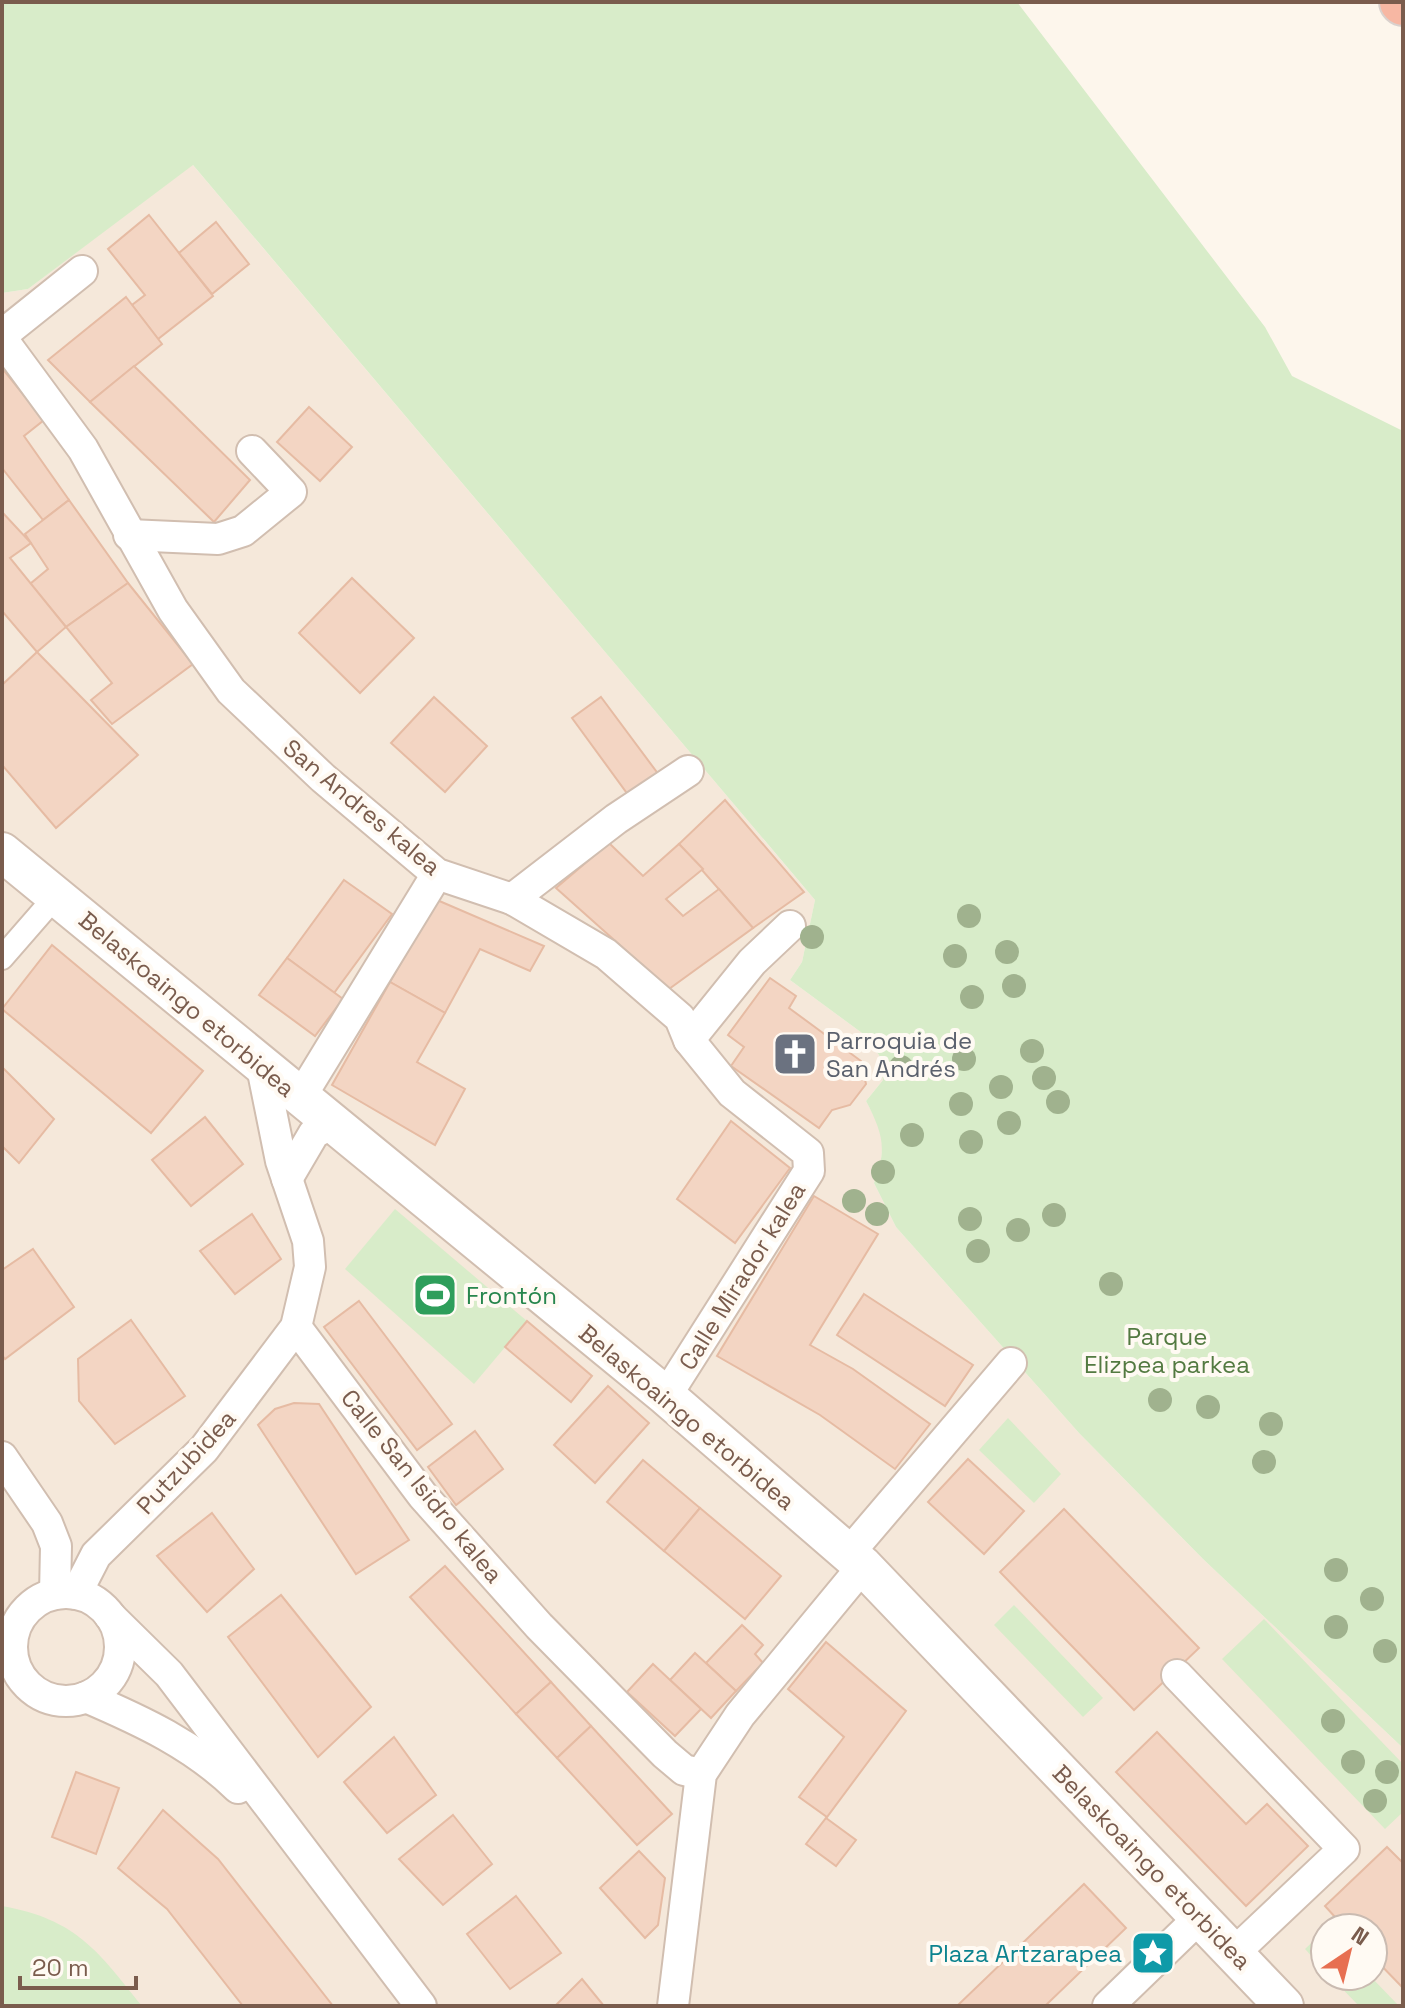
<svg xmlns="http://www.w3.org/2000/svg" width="1405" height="2008" viewBox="0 0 1405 2008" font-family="'Space Grotesk',sans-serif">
	<rect width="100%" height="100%" fill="#fdf6ec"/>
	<path fill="#f5e8da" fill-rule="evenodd" d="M192,164L815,900L802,962L790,980L862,1033L879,1055L883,1080L866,1101L883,1133L881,1166L874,1183L896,1227L1079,1433L1203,1559L1403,1748V2006H2V293L28,289ZM1325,1928H1373V1976H1325Z"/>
	<g fill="#d8ecc9">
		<path d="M2,2H1017L1265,327L1292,376L1403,431V1748L1203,1559L1079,1433L896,1227L874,1183C888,1148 882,1132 866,1101L883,1080L879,1055L862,1033L790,980L802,962L815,900L193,165L28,289L2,293Z"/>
		<polygon points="395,1209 527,1321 474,1384 345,1269"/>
		<polygon points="1008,1418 1061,1474 1034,1503 979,1450"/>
		<polygon points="1014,1605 1103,1698 1083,1717 994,1625"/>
		<polygon points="1264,1619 1403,1764 1403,1812 1385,1829 1222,1659"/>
		<path d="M2,1906C76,1919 98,1951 142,2006H2Z"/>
		<polygon points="1325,1930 1325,1971 1305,1949"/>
		<polygon points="1330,1976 1370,1976 1399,2006 1359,2006"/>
	</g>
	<g fill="#f3d5c3" stroke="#e6bba3" stroke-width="2">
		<polygon points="149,215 213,296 158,339 132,305 145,295 108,249"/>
		<polygon points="216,222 249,264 212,294 179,253"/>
		<polygon points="126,297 162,344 90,402 48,360"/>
		<polygon points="134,366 250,480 214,522 90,402"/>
		<polygon points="2,368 44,420 24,436 69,500 43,520 2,468"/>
		<polygon points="309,407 352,447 320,481 277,442"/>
		<polygon points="69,500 128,583 66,627 30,584 48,569 25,534"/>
		<polygon points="2,512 31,543 10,558 66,627 37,652 2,611"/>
		<polygon points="352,578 414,638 360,693 299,633"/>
		<polygon points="128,583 193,664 112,724 91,700 112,683 66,627"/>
		<polygon points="37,652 138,755 56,828 2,765 2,685"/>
		<polygon points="434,697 487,746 445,792 391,743"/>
		<polygon points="601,697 659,775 629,796 572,718"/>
		<polygon points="725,800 804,892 753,928 679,844"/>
		<polygon points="609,843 643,876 679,844 703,869 666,899 683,916 719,889 753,928 669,989 556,888"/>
		<polygon points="344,880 392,914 334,993 287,958"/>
		<polygon points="437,900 544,946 530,971 480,949 445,1013 390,982"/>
		<polygon points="52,945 203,1071 151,1133 2,1009"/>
		<polygon points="287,958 343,999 315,1036 259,995"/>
		<polygon points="770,978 796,996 789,1008 861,1061 866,1084 850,1105 832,1110 819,1128 731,1066 744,1047 728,1035"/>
		<polygon points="390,982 445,1013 417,1062 465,1089 435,1145 332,1085"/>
		<polygon points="2,1067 54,1119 19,1163 2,1146"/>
		<polygon points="205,1117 243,1164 191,1206 152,1160"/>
		<polygon points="731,1121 790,1168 735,1243 677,1199"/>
		<polygon points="814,1196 878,1234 810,1345 853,1369 930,1424 895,1469 820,1415 717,1356"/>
		<polygon points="252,1214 281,1259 235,1294 200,1251"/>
		<polygon points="33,1249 74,1307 5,1359 2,1355 2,1270"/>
		<polygon points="864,1294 973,1365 945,1406 837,1335"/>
		<polygon points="359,1301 452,1424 417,1450 324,1327"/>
		<polygon points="131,1320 185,1396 115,1444 79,1401 78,1359"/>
		<polygon points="527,1321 592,1376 571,1402 505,1347"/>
		<polygon points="608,1386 649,1423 595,1483 554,1445"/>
		<polygon points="294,1403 319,1404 409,1540 356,1574 258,1425 275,1409"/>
		<polygon points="475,1431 503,1469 456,1505 428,1467"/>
		<polygon points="968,1459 1024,1511 984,1554 928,1502"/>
		<polygon points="643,1460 700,1508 664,1551 607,1502"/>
		<polygon points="700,1508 781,1576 745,1619 664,1551"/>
		<polygon points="1064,1509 1199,1648 1134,1710 1000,1572"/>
		<polygon points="212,1513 254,1569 207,1612 157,1556"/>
		<polygon points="445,1566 551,1682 516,1714 410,1597"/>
		<polygon points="281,1595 371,1707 318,1757 228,1637"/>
		<polygon points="742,1625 763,1645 755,1654 763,1663 736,1691 706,1663"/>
		<polygon points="826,1642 906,1711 827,1817 799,1797 844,1737 788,1689"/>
		<polygon points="695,1653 736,1691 711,1718 670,1680"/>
		<polygon points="653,1664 701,1709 675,1736 627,1692"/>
		<polygon points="551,1682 591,1726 557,1758 516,1714"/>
		<polygon points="591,1726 672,1814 637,1845 557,1758"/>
		<polygon points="1157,1732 1246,1824 1267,1804 1308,1846 1246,1906 1116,1772"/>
		<polygon points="394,1737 436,1795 387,1833 344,1782"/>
		<polygon points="76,1772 119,1788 96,1854 52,1837"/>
		<polygon points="163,1810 218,1859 333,2006 243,2006 167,1909 118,1868"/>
		<polygon points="453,1815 492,1864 443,1905 399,1859"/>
		<polygon points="826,1818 856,1840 836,1866 806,1844"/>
		<polygon points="1387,1847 1403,1863 1403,1988 1373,1957 1373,1928 1345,1928 1325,1906"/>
		<polygon points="639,1851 665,1878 658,1925 645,1938 600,1888"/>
		<polygon points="1084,1884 1126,1928 1045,2006 957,2006"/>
		<polygon points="516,1896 561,1953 510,1989 467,1934"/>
		<polygon points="582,1979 604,2006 555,2006"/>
	</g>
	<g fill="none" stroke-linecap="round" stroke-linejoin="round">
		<g stroke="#d1beb0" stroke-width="26">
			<polyline id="pedestrian" points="2,958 56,896"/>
		</g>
		<g stroke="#d1beb0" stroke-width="34">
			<g id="minor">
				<polyline points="2,335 82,271"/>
				<polyline points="2,339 83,449 173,610 231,691 323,778 437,874 512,899 606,954 680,1018 689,1040 732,1093 808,1153 809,1171 666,1396"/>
				<polyline points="129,535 218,539 243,531 291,492 252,451"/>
				<polyline points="512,899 616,819 688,771"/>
				<polyline points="689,1040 752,962 790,926"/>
				<polyline points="300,1098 437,874"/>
				<polyline points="287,1179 314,1133 333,1123"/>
				<polyline points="296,1327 423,1496 539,1626 665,1754 684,1770 701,1774"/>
				<polyline points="2,1457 47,1523 56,1546 55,1594"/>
				<polyline points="849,1553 1011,1363"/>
				<circle cx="66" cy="1647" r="54"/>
				<polyline points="76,1594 96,1555 204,1449 296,1327 310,1267 308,1241 281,1161 261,1062"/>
				<polyline points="110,1616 169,1674 421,2006"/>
				<polyline points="1177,1675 1344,1849 1234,1953"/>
				<path d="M86,1697C142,1721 194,1745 238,1788"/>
				<polyline points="673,2006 701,1774 740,1715 863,1566"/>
				<polyline points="1108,2006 1200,1917"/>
			</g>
		</g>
		<g stroke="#d1beb0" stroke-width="42">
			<polyline id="tertiary" points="2,852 666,1396 863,1566 1284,2006"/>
		</g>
		<g stroke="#dad1cd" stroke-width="48">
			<polyline id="motorway" points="1402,2 1403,3"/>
		</g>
		<use href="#pedestrian" stroke="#fff" stroke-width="22"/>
		<use href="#minor" stroke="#fff" stroke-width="30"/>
		<use href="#tertiary" stroke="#fff" stroke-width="38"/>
		<use href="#motorway" stroke="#f7b7a3" stroke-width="44"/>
	</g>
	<g fill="#a0b28e">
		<circle cx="969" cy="916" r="12"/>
		<circle cx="812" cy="937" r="12"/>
		<circle cx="1007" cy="952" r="12"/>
		<circle cx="955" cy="956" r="12"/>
		<circle cx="1014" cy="986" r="12"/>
		<circle cx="972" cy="997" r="12"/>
		<circle cx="1032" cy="1051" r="12"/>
		<circle cx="964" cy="1059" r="12"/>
		<circle cx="901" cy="1067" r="12"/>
		<circle cx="1044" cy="1078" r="12"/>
		<circle cx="1001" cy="1087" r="12"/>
		<circle cx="1058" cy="1102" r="12"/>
		<circle cx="961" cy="1104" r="12"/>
		<circle cx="1009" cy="1123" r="12"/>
		<circle cx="912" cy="1135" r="12"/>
		<circle cx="971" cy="1142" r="12"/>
		<circle cx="883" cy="1172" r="12"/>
		<circle cx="854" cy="1201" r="12"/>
		<circle cx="877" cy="1214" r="12"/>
		<circle cx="1054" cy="1215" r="12"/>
		<circle cx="970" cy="1219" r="12"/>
		<circle cx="1018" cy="1230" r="12"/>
		<circle cx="978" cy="1251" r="12"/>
		<circle cx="1111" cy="1284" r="12"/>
		<circle cx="1160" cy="1400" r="12"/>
		<circle cx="1208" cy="1407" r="12"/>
		<circle cx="1271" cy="1424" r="12"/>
		<circle cx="1264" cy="1462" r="12"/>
		<circle cx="1336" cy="1570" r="12"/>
		<circle cx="1372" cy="1599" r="12"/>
		<circle cx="1336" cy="1627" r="12"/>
		<circle cx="1385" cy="1651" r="12"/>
		<circle cx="1333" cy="1721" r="12"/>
		<circle cx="1353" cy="1762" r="12"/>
		<circle cx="1387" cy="1772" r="12"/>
		<circle cx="1375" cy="1801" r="12"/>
	</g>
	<defs>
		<g id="church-square" transform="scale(2.3)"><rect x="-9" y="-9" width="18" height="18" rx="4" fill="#6b7280" stroke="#fffaf3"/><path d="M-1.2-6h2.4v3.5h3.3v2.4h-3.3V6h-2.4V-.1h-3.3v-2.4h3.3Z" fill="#fff"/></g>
		<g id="stadium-square" transform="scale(2.3)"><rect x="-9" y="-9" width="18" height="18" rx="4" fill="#2e9e5b" stroke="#fffaf3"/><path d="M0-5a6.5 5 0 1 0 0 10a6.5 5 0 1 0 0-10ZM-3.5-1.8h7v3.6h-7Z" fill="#fff"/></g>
		<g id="sight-square" transform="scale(2.3)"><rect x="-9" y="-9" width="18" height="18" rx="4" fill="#0f9aa8" stroke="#fffaf3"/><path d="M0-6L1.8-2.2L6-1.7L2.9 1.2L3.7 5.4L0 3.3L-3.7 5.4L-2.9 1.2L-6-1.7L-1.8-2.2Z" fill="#fff"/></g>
	</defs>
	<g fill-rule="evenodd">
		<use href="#church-square" x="795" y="1054"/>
		<use href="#stadium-square" x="435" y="1295"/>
		<use href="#sight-square" x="1153" y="1953"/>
	</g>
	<g text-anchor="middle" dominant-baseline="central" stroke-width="8" stroke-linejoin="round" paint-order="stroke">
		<g font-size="24" fill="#7a5c4d" stroke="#fffaf3">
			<text transform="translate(362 807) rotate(40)">San Andres kalea</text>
			<text transform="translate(187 1004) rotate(40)">Belaskoaingo etorbidea</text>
			<text transform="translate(742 1276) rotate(-58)">Calle Mirador kalea</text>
			<text transform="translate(687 1417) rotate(40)">Belaskoaingo etorbidea</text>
			<text transform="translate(186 1462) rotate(-47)">Putzubidea</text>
			<text transform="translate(422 1486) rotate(51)">Calle San Isidro kalea</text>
			<text transform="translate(1152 1867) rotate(46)">Belaskoaingo etorbidea</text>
		</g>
		<g font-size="24" fill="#5b616d" stroke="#fffaf3" text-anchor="start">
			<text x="826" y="1040">Parroquia de<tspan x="826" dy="28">San Andrés</tspan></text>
		</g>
		<g font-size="24" fill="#27864d" stroke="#fffaf3" text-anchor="start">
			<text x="466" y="1295">Frontón</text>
		</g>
		<g font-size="24" fill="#537a41" stroke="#fffaf3">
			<text x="1167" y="1336">Parque<tspan x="1167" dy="28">Elizpea parkea</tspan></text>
		</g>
		<g font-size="24" fill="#0d838f" stroke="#fffaf3" text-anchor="end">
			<text x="1122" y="1953">Plaza Artzarapea</text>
		</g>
	</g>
	<rect width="1405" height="2008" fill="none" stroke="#7a5c4d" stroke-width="8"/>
	<g transform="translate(1349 1952) rotate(35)"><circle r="38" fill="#fffaf3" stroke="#cabbb1" stroke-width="2"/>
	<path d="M0-6L14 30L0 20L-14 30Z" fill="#e76f51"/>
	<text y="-12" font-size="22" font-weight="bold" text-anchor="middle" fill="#7a5c4d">N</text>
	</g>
	<path d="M20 1976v12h116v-12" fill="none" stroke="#7a5c4d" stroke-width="4"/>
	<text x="32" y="1976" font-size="24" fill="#7a5c4d" stroke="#fffaf3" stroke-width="6" paint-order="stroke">20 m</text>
</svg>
